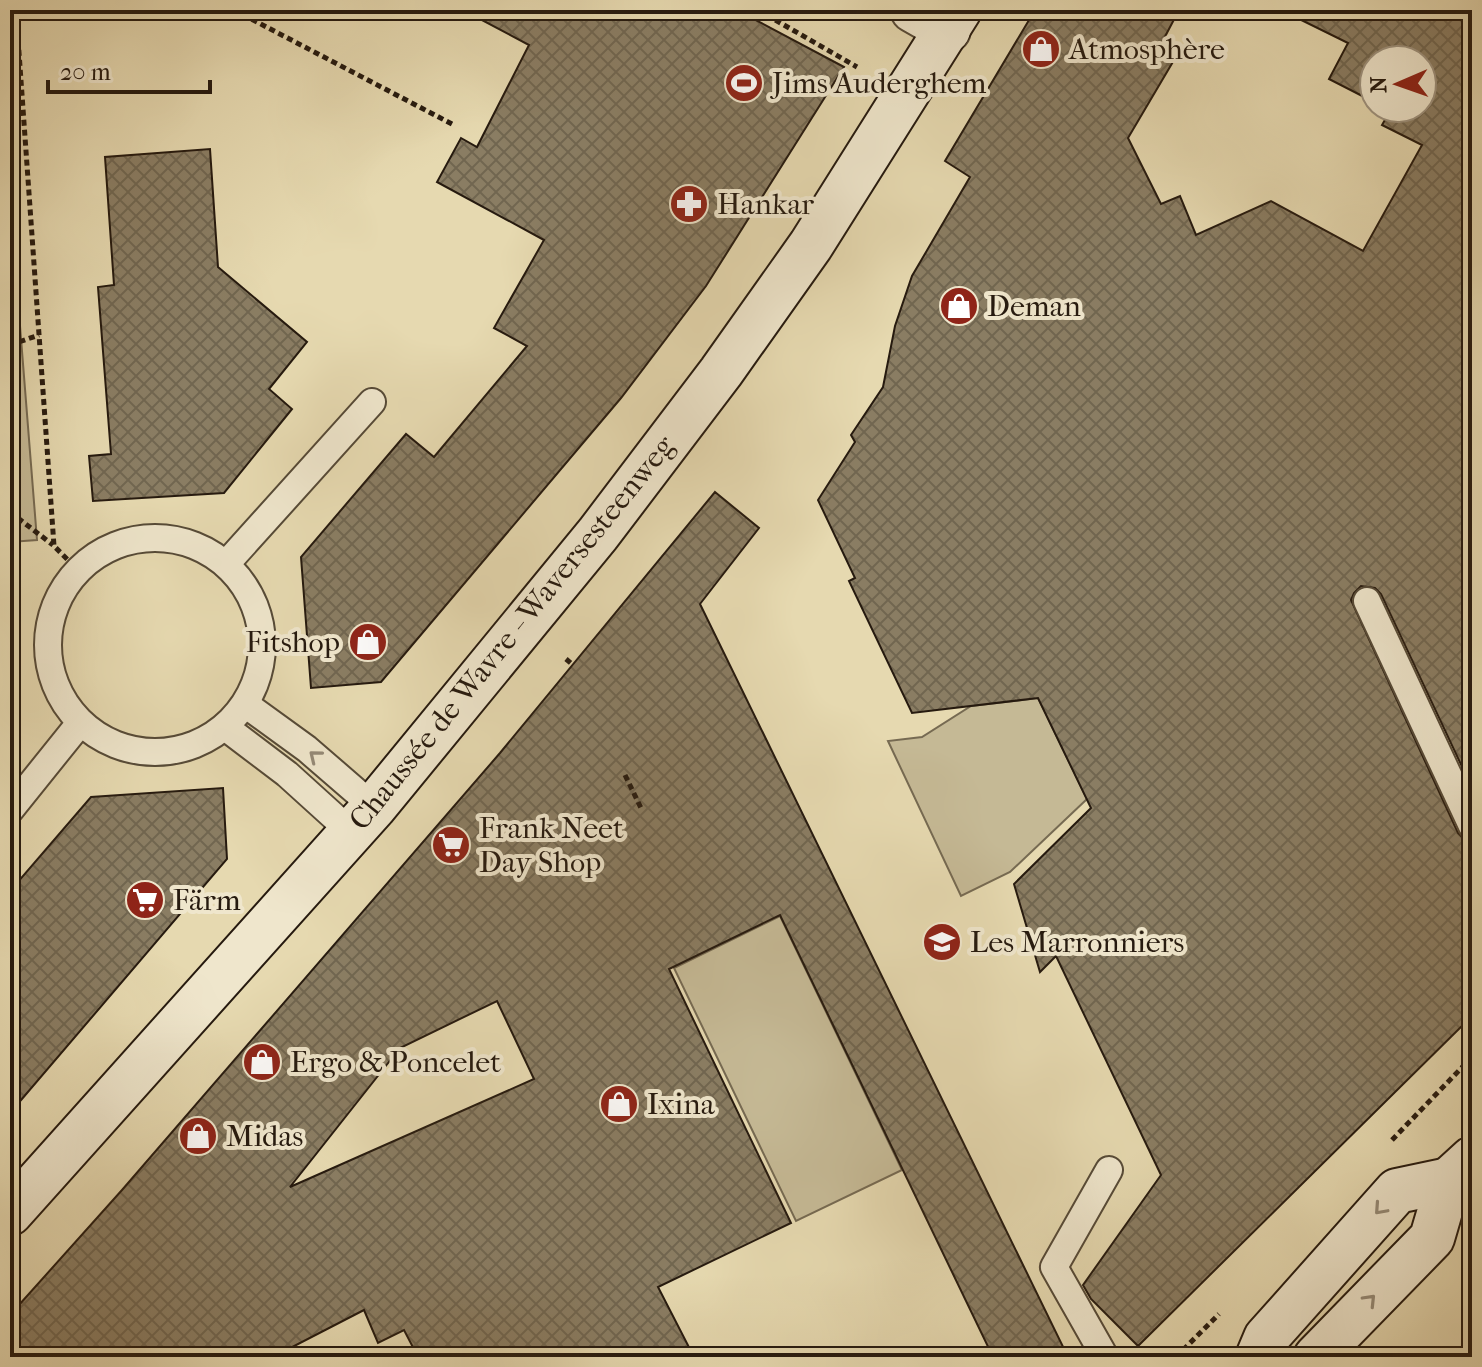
<svg xmlns="http://www.w3.org/2000/svg" width="1482" height="1367" viewBox="0 0 1482 1367" font-family="'IM FELL French Canon',serif">
	<defs>
		<pattern id="building-cross-hatch" width="8" height="8" patternUnits="userSpaceOnUse" patternTransform="scale(2)"><rect width="8" height="8" fill="#8a7d63"/><path d="M0 0l8 8M0 8l8-8" fill="none" stroke="#716650"/></pattern>
	</defs>
	<rect width="100%" height="100%" fill="#e6d9b0"/>
	<filter id="stains"><feTurbulence type="fractalNoise" baseFrequency=".0025" numOctaves="4"/><feColorMatrix values="0 0 0 0 .2 0 0 0 0 .09 0 0 0 0 .02 0 0 0 .5 -.17"/></filter>
	<radialGradient id="worn" r=".72"><stop offset=".6" stop-color="#630" stop-opacity="0"/><stop offset="1" stop-color="#630" stop-opacity=".3"/></radialGradient>
	<g fill="#c5b995" stroke="#766a52" stroke-width="2">
		<polygon points="10,200 37,540 10,542"/>
		<polygon points="1038,698 1087,799 1010,872 961,896 888,741 922,737 971,706"/>
		<polygon points="780,916 902,1170 796,1221 674,968"/>
	</g>
	<g fill="url(#building-cross-hatch)" stroke="#261a0f" stroke-width="2" fill-rule="evenodd">
		<polygon points="463,10 737,10 844,67 706,286 621,398 381,682 311,688 301,557 406,434 434,457 527,346 494,328 544,240 437,182 461,138 477,147 529,45"/>
		<polygon points="1035,10 1179,10 1158,50 1174,60 1128,138 1161,204 1180,196 1196,235 1271,201 1363,251 1422,145 1382,125 1390,111 1385,108 1422,108 1422,60 1374,60 1374,102 1329,79 1348,43 1281,10 1472,10 1472,788 1381,594 1375,588 1361,586 1354,593 1351,600 1458,833 1464,839 1472,842 1472,1016 1138,1346 1091,1299 1083,1285 1161,1175 1056,956 1040,972 1014,884 1091,808 1038,698 912,713 849,581 855,578 818,500 855,442 851,435 883,387 895,326 912,276 970,177 945,161"/>
		<polygon points="210,149 218,267 307,342 269,389 292,409 224,493 93,501 89,456 111,454 98,287 114,285 105,157"/>
		<path d="M715,492L759,528L700,604L1068,1357H993L780,915L669,969L791,1223L658,1287L694,1357H418L404,1330L378,1343L364,1310L273,1357H10V1315L122,1190L500,753ZM497,1001L534,1079L290,1187L400,1048Z"/>
		<polygon points="223,788 227,859 10,1113 10,891 91,797"/>
	</g>
	<g fill="none" stroke-linecap="round" stroke-linejoin="round">
		<g stroke="#564a37" stroke-width="30">
			<g id="lane">
				<circle cx="155" cy="645" r="107"/>
				<polyline points="226,564 372,402"/>
				<polyline points="1367,601 1472,826"/>
				<polyline points="245,704 307,749 374,807"/>
				<polyline points="225,727 287,774 351,832"/>
				<polyline points="10,810 80,723"/>
				<polyline points="1449,1180 1472,1209"/>
				<polyline points="1105,1357 1054,1267 1109,1170"/>
			</g>
		</g>
		<g stroke="#564a37" stroke-width="48">
			<polyline id="street" points="913,10 948,30"/>
		</g>
		<g stroke="#261a0f" stroke-width="48">
			<g id="secondary">
				<polyline points="10,1213 374,807 598,534 721,372 811,245 959,10"/>
				<polyline points="1258,1357 1266,1338 1397,1191 1449,1180"/>
				<polyline points="1316,1357 1432,1238 1449,1180 1472,1159"/>
			</g>
		</g>
		<g stroke="#261a0f" stroke-width="5" stroke-dasharray="6 4" stroke-linecap="butt">
			<polyline points="16,10 54,546 78,570"/>
			<polyline points="234,10 452,124"/>
			<polyline points="758,10 857,67"/>
			<polyline points="10,345 39,335"/>
			<polyline points="10,512 53,545"/>
			<polyline points="566,659 573,665"/>
			<polyline points="625,775 641,808"/>
			<polyline points="1392,1140 1472,1057"/>
			<polyline points="1176,1357 1219,1314"/>
		</g>
		<use href="#lane" stroke="#efe6cc" stroke-width="26"/>
		<use href="#street" stroke="#efe6cc" stroke-width="44"/>
		<use href="#secondary" stroke="#efe6cc" stroke-width="44"/>
	</g>
	<defs><path id="oneway-chevron" d="M-2-3.5L2.5 0L-2 3.5" fill="none" stroke-width="1.6" stroke-linecap="round" stroke-linejoin="round" transform="scale(2)"/></defs>
	<g stroke="#958a77">
		<use href="#oneway-chevron" transform="translate(315 756) rotate(-141)"/>
		<use href="#oneway-chevron" transform="translate(1380 1209) rotate(132)"/>
		<use href="#oneway-chevron" transform="translate(1370 1300) rotate(-46)"/>
	</g>
	<defs>
		<g id="shop-disc" transform="scale(2)"><circle r="9.5" fill="#8f2418" stroke="#efe6cc"/><path d="M-5-2.5h2.3a2.7 3.5 0 0 1 5.4 0H5L5.5 6h-11ZM-1.5-2.5h3a1.5 2.3 0 0 0-3 0Z" fill="#fff"/></g>
		<g id="stadium-disc" transform="scale(2)"><circle r="9.5" fill="#8f2418" stroke="#efe6cc"/><path d="M0-5a6.5 5 0 1 0 0 10a6.5 5 0 1 0 0-10ZM-3.5-1.8h7v3.6h-7Z" fill="#fff"/></g>
		<g id="pharmacy-disc" transform="scale(2)"><circle r="9.5" fill="#8f2418" stroke="#efe6cc"/><path d="M-2-6h4v4h4v4h-4v4h-4v-4h-4v-4h4Z" fill="#fff"/></g>
		<g id="supermarket-disc" transform="scale(2)"><circle r="9.5" fill="#8f2418" stroke="#efe6cc"/><path d="M-6-5.5h2.5l.6 2H6L4.5 2H-2.5L-4.4-4H-6ZM-1.5 3.2a1.3 1.3 0 1 0 .1 0ZM3 3.2a1.3 1.3 0 1 0 .1 0Z" fill="#fff"/></g>
		<g id="school-disc" transform="scale(2)"><circle r="9.5" fill="#8f2418" stroke="#efe6cc"/><path d="M0-5L7-2L0 1L-7-2ZM-4 1L0 2.5L4 1V4Q0 6-4 4Z" fill="#fff"/></g>
	</defs>
	<g fill-rule="evenodd">
		<use href="#shop-disc" x="1041" y="49"/>
		<use href="#stadium-disc" x="744" y="83"/>
		<use href="#pharmacy-disc" x="689" y="204"/>
		<use href="#shop-disc" x="959" y="306"/>
		<use href="#shop-disc" x="368" y="642"/>
		<use href="#supermarket-disc" x="451" y="845"/>
		<use href="#supermarket-disc" x="145" y="900"/>
		<use href="#school-disc" x="942" y="942"/>
		<use href="#shop-disc" x="262" y="1062"/>
		<use href="#shop-disc" x="619" y="1104"/>
		<use href="#shop-disc" x="198" y="1136"/>
	</g>
	<g text-anchor="middle" dominant-baseline="central" stroke-width="8" stroke-linejoin="round" paint-order="stroke">
		<g font-size="30" fill="#261a0f" stroke="#efe6cc" text-anchor="start">
			<text x="1069" y="49">Atmosphère</text>
			<text x="772" y="83">Jims Auderghem</text>
			<text x="717" y="204">Hankar</text>
			<text x="987" y="306">Deman</text>
			<text x="340" y="642" text-anchor="end">Fitshop</text>
			<text x="479" y="828">Frank Neet<tspan x="479" dy="34">Day Shop</tspan></text>
			<text x="173" y="900">Färm</text>
			<text x="970" y="942">Les Marronniers</text>
			<text x="290" y="1062">Ergo &amp; Poncelet</text>
			<text x="647" y="1104">Ixina</text>
			<text x="226" y="1136">Midas</text>
		</g>
		<g font-size="30" fill="#261a0f" stroke="#efe6cc">
			<text transform="translate(512 633) rotate(-51)">Chaussée de Wavre - Waversesteenweg</text>
		</g>
	</g>
	<rect width="1482" height="1367" fill="none" stroke="#e6d9b0" stroke-width="40"/>
	<rect x="12" y="12" width="1458" height="1343" fill="none" stroke="#261a0f" stroke-width="4"/>
	<rect x="20" y="20" width="1442" height="1327" fill="none" stroke="#261a0f" stroke-width="2"/>
	<g transform="translate(1398 84) rotate(268)"><circle r="38" fill="#efe6cc" stroke="#9f9480" stroke-width="2"/>
	<path d="M0-6L14 30L0 20L-14 30Z" fill="#8f2418"/>
	<text y="-12" font-size="22" font-weight="bold" text-anchor="middle" fill="#261a0f">N</text>
	</g>
	<path d="M48 80v12h162v-12" fill="none" stroke="#261a0f" stroke-width="4"/>
	<text x="60" y="80" font-size="24" fill="#261a0f" stroke="#efe6cc" stroke-width="6" paint-order="stroke">20 m</text>
	<rect width="100%" height="100%" filter="url(#stains)"/>
	<rect width="100%" height="100%" fill="url(#worn)"/>
</svg>
